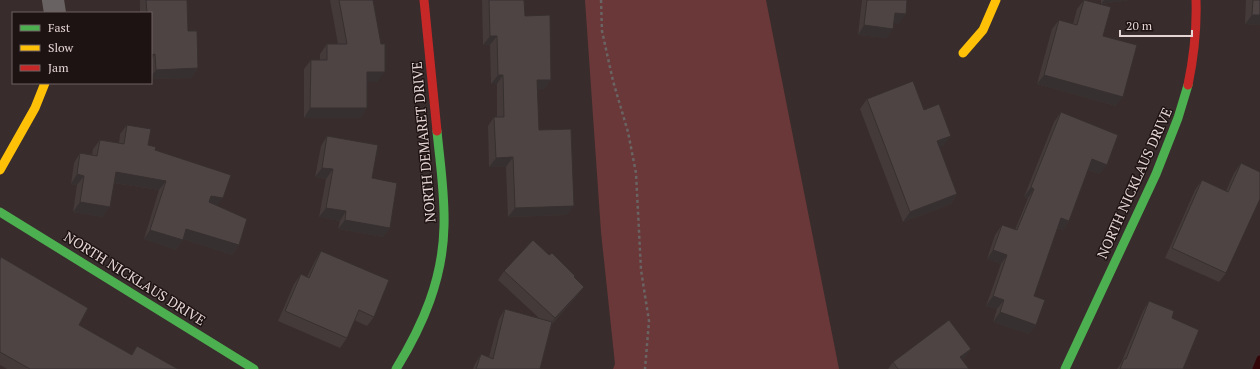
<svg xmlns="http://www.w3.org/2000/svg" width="1260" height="369" viewBox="0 0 1260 369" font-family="'PT Serif',serif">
	<rect width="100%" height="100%" fill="#392c2c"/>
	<polygon fill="#6a3838" points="585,0 766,0 839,369 613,369 615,364 601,232"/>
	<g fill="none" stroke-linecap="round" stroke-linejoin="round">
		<polyline stroke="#340509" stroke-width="7" points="1256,369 1260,359"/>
		<polyline stroke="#6a6464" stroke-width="2.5" stroke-dasharray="3 3" stroke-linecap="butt" points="601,0 602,31 613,81 628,132 636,173 641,270 649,321 645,369"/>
		<polyline stroke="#686262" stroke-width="22" points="53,0 55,13"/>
		<g stroke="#4caf50" stroke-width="9">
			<polyline points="0,212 254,369"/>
			<path d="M396,369C423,325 443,279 444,226C445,194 440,163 437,131"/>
			<polyline points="1065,369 1156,174 1178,118 1188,85"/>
		</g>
		<g stroke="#ffc107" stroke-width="9">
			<polyline points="963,53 983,30 996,0"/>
			<polyline points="0,170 35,108 45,83"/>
		</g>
		<g stroke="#c62828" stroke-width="9">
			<polyline points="424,0 437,131"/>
			<path d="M1188,85C1194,56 1197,29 1196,0"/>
		</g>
	</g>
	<g fill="#443a3a">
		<polygon points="140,0 187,0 188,31 198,68 191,78 151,79 151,13 140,13"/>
		<polygon points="330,0 373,0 378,82 367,82 361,118 304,118 304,69 311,60 320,60 320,54 327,44 338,44"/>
		<polygon points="482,0 524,0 525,16 545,89 537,89 539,130 567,215 508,217 506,167 489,167 488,126 494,117 497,117 497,84 491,84 490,45 483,45"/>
		<polygon points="862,0 907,0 899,24 894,23 887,38 858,35"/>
		<polygon points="1084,0 1103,36 1116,106 1037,84 1052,29 1059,20 1073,24 1077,9"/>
		<polygon points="1101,0 1130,0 1101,4"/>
		<polygon points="1246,0 1260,0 1260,25 1245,24"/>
		<polygon points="867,99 924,110 944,145 939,147 957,194 951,204 903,222 860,109"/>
		<polygon points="1061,112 1100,174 1088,170 1069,221 1063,230 1057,228 1034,296 1036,325 1029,334 993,322 997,309 986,306 1001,264 987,259 995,235 1002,225 1015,230 1028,198 1024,197 1054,122"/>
		<polygon points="127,125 148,145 155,150 217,206 239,245 232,255 183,239 176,250 144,239 159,190 114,183 103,217 73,212 77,185 71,184 74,163 80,153 92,155 93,149 100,140 119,143 120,134"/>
		<polygon points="327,136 372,178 390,228 383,237 338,229 340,221 319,217 326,179 315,177 321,146"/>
		<polygon points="1241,163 1226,273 1219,282 1165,258 1195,190 1202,180 1226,191 1234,173"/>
		<polygon points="321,251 374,317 367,326 354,320 347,338 340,348 278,321 294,284 301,274 307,277 315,261"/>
		<polygon points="549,255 574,277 584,287 577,296 552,324 540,369 473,369 475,364 481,354 489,357 499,319 505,309 539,318 498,280 504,271"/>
		<polygon points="0,259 79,325 131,355 137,346 178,369 7,369 0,365"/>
		<polygon points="1149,301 1172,318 1183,369 1117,369 1121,363 1143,311"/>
		<polygon points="971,349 964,358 962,360 969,369 888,369 893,362"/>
	</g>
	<g fill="#373030">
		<polygon points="1104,0 1130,0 1101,4"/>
		<polygon points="895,13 906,14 899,24 889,23"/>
		<polygon points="1252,15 1260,15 1260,25 1245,24"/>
		<polygon points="864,25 893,29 887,38 858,35"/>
		<polygon points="490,36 497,36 490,45 483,45"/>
		<polygon points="155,54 151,60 151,55"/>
		<polygon points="198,68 191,78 151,79 151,76 156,70"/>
		<polygon points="367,72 385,72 378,82 361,82"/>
		<polygon points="498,75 503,75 497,84 491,84"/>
		<polygon points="1044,75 1123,97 1116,106 1037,84"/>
		<polygon points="537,80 551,80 545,89 531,89"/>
		<polygon points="310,108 367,108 361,118 304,118"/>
		<polygon points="951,136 944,145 931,151 937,141"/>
		<polygon points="513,157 506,167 489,167 496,158"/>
		<polygon points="1092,159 1107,165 1100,174 1086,169"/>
		<polygon points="322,168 333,169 326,179 315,177"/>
		<polygon points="116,172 166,181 159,190 109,182"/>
		<polygon points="77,174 84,176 77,185 71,184"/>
		<polygon points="1031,187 1034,189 1028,198 1024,197"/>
		<polygon points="957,194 951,204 903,222 910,212"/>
		<polygon points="211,196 223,198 216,208 204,205"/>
		<polygon points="80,202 110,207 103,217 73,212"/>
		<polygon points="574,206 567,215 508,217 515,208"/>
		<polygon points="326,208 346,211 340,221 319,217"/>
		<polygon points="1061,218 1069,221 1063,230 1054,227"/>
		<polygon points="345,220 390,228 383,237 338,229"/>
		<polygon points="186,229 239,245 232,255 180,238"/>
		<polygon points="150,230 183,240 176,250 144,239"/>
		<polygon points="993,250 1007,255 1001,264 987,259"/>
		<polygon points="584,287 577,296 548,327 555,318"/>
		<polygon points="993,296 1004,300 997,309 986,306"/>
		<polygon points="1000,312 1036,325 1029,334 993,322"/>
		<polygon points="971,349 964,358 953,366 960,357"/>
	</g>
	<g fill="#4f4444" stroke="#373030">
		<polygon points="146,0 187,0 188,31 197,31 198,68 156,70 155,54 151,55 151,13 147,13"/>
		<polygon points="339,0 373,0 381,44 385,44 385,72 367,72 367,108 310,108 311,60 327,60 327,44 347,44"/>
		<polygon points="489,0 524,0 525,16 550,15 551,80 537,80 539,130 571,129 574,206 515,208 513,157 496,158 494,117 504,117 503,75 498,75 497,36 490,36"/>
		<polygon points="867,0 907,0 906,14 895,13 893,29 864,25"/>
		<polygon points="1084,0 1111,7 1103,36 1137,45 1123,97 1044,75 1059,20 1077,25"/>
		<polygon points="1253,0 1260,0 1260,15 1252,15"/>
		<polygon points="913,81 924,110 939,104 951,136 937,141 957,194 910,212 867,99"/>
		<polygon points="1061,112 1118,135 1107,165 1092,159 1069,221 1061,218 1034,296 1045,300 1036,325 1000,312 1004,300 993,296 1007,255 993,250 1002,225 1017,230 1034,189 1031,187"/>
		<polygon points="127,125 151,129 148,145 156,147 155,150 231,175 223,198 211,196 209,202 247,219 239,245 186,229 183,240 150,230 166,181 116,172 110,207 80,202 84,176 77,174 80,153 97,156 100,140 124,144"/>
		<polygon points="327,136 378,145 372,178 397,183 390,228 345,220 346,211 326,208 333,169 322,168"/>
		<polygon points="1241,163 1260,172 1260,199 1226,273 1172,248 1202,180 1228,192"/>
		<polygon points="533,240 549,255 552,253 575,276 574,277 584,287 555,318 504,271"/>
		<polygon points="321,251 389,280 374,317 359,310 347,338 285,311 301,274 309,278"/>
		<polygon points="1,257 88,308 79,325 132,355 137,346 178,369 30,369 0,352 0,260"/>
		<polygon points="1149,301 1174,311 1172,318 1199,330 1183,369 1120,369 1124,359 1126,359"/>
		<polygon points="505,309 552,322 540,369 476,369 481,354 493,359"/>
		<polygon points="949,320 971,349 960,357 969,369 898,369 893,362"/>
	</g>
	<g text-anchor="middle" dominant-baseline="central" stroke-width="3" stroke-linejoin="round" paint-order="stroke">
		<g font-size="14" fill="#e5d4d4" stroke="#1e1313">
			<text transform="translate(423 142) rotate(-95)">NORTH DEMARET DRIVE</text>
			<text transform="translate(1134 183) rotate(-66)">NORTH NICKLAUS DRIVE</text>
			<text transform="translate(135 278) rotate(32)">NORTH NICKLAUS DRIVE</text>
		</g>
	</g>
	<rect x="12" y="12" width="140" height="72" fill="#1e1313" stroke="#6e6060"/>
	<rect x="20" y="25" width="20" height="6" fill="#4caf50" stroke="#6e6060"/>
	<text x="48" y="32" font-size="12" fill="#e5d4d4">Fast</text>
	<rect x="20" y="45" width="20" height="6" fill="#ffc107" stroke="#6e6060"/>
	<text x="48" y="52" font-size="12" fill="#e5d4d4">Slow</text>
	<rect x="20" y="65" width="20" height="6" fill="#c62828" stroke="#6e6060"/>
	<text x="48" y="72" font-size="12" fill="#e5d4d4">Jam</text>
	<path d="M1120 30v6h72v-6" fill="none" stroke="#e5d4d4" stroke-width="2"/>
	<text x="1126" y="30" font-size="12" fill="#e5d4d4" stroke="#1e1313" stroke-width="3" paint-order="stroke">20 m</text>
</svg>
